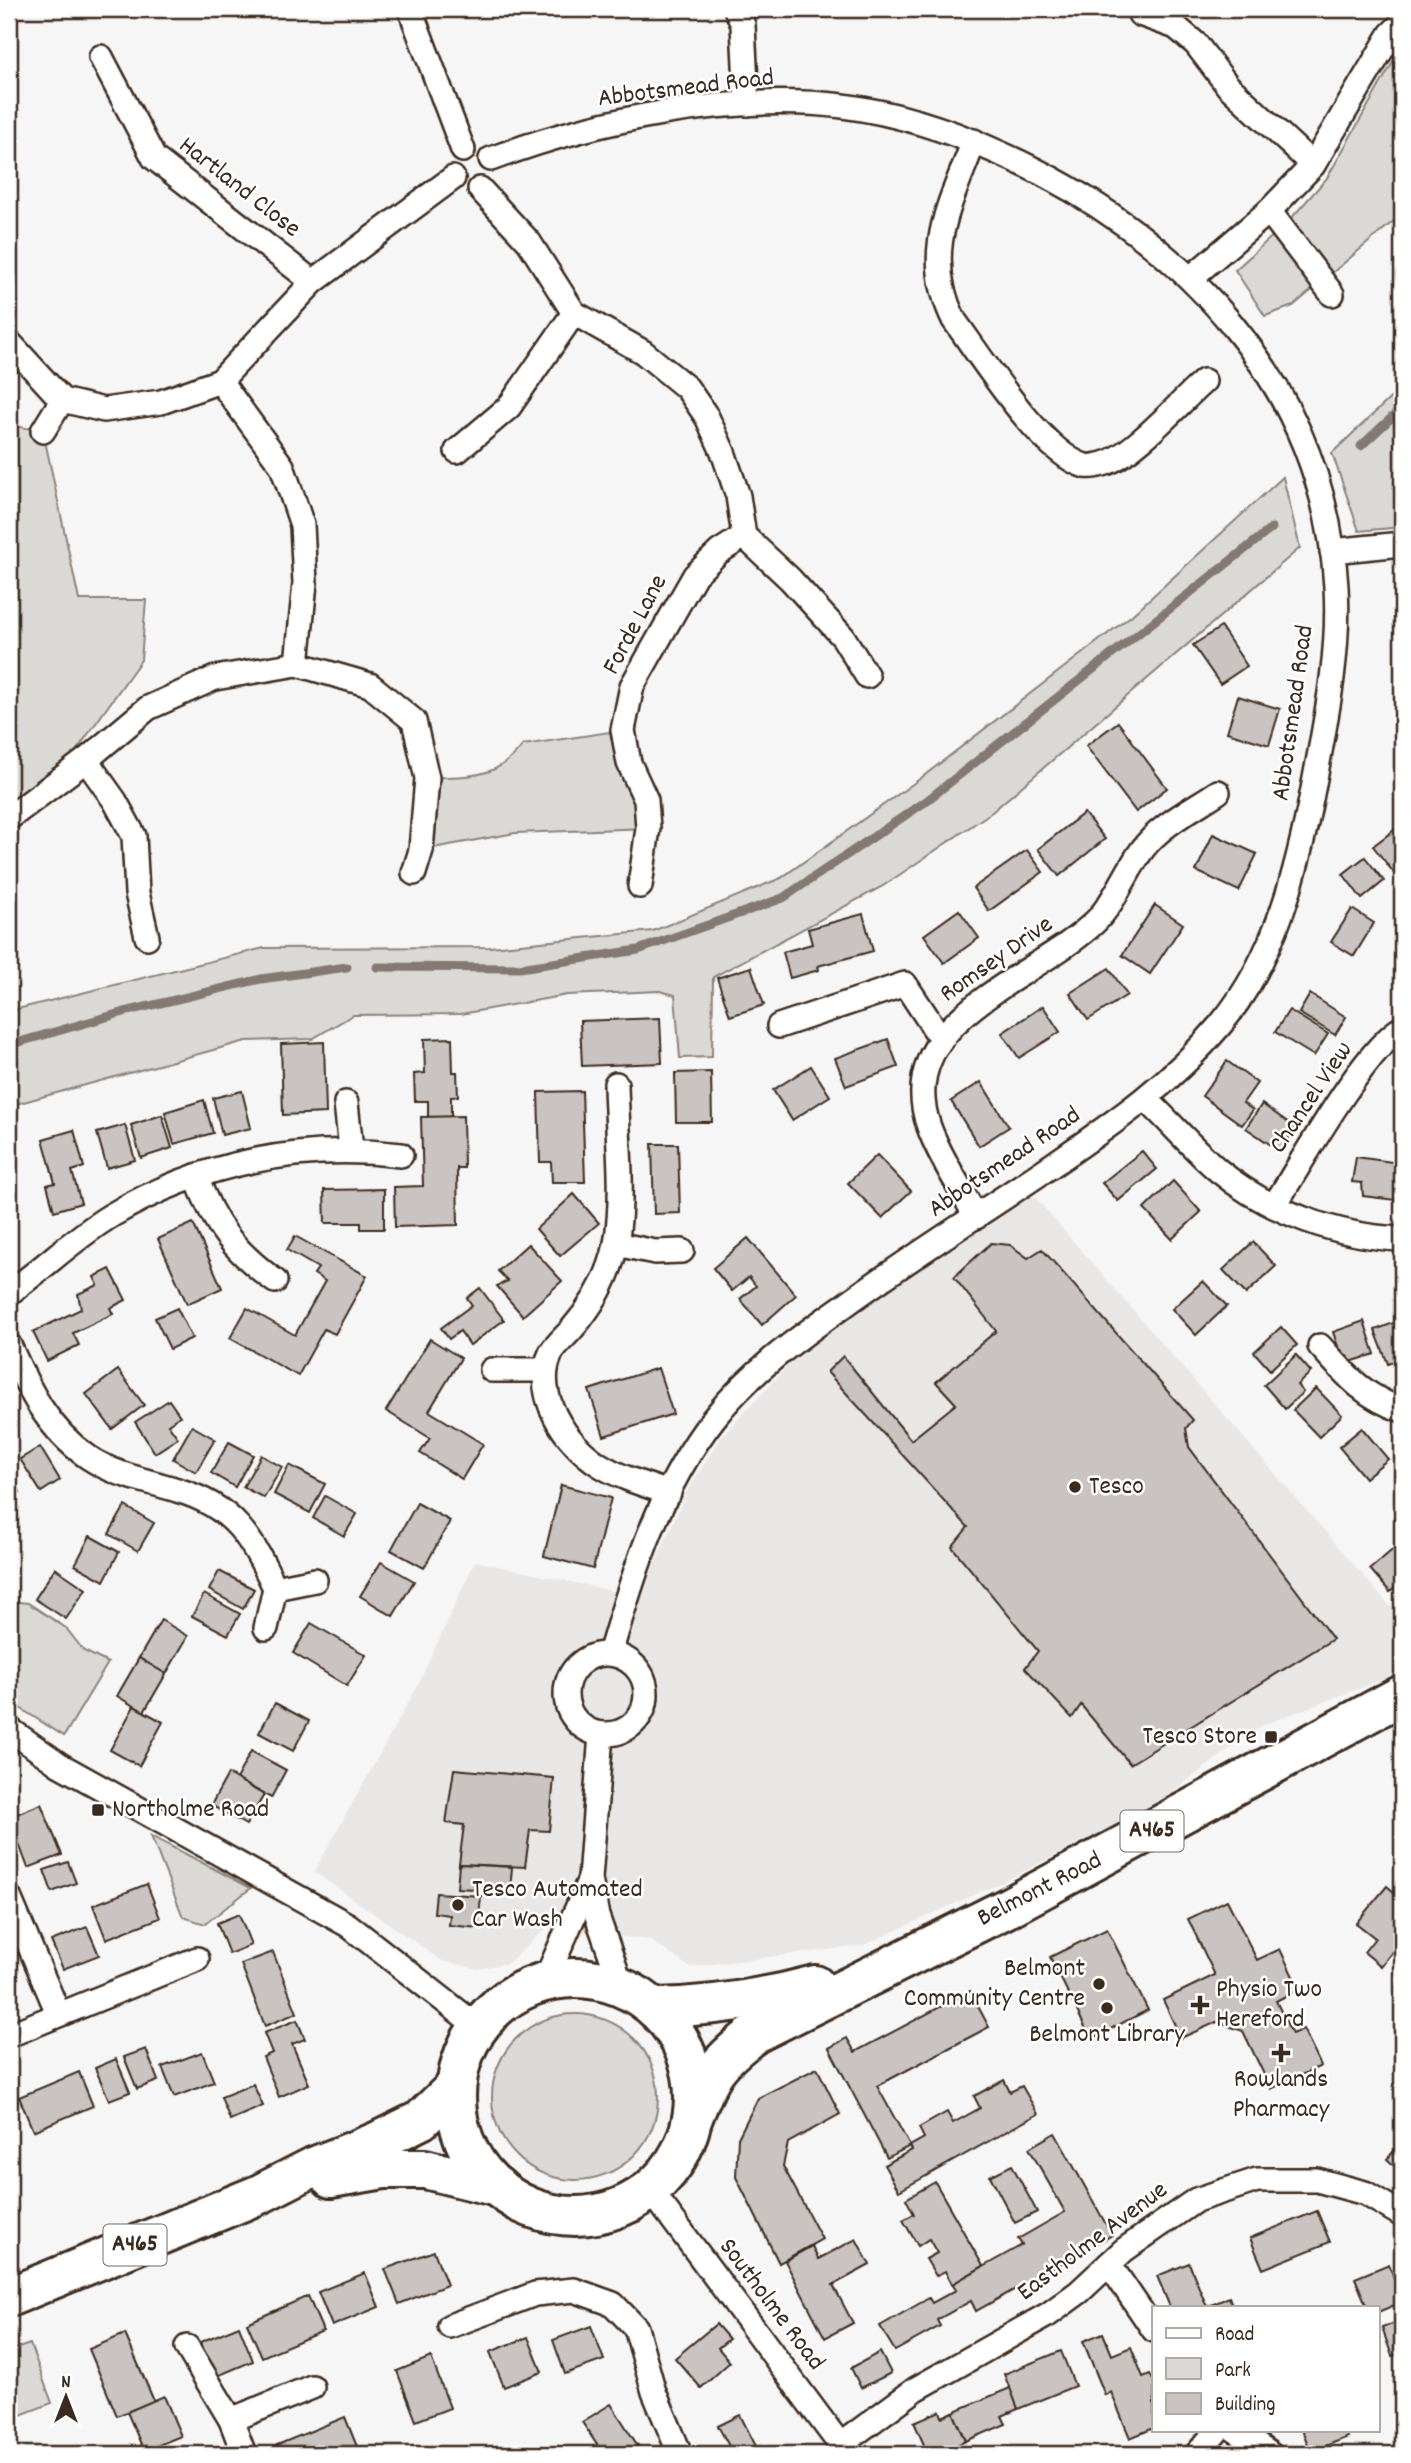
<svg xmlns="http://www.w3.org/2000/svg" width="1411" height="2463" viewBox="0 0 1411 2463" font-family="Dekko,sans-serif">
	<rect width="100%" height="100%" fill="#f7f6f6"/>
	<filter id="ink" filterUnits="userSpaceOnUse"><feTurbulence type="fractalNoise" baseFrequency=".0143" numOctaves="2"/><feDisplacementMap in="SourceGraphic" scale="14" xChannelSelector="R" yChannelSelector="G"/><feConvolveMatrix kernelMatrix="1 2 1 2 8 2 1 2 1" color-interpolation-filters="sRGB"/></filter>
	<g filter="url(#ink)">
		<polygon fill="#e9e7e6" points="1033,1195 1402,1620 1402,1672 1261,1726 1157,1803 1009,1879 862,1946 689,1967 650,1940 547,1928 508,1963 478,1969 442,1961 314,1872 417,1687 475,1561 640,1597 687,1491 722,1436 797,1356 874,1296"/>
		<g fill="#dbd9d6" stroke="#8b827a" stroke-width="2">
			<polygon points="1401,48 1402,214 1293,306 1265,316 1235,270 1288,222 1327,178"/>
			<polygon points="1402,387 1402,527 1359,531 1332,453"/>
			<polygon points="9,425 43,431 79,600 146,600 141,660 64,768 9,809"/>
			<polygon points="1283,477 1300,548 992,812 883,886 713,977 712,1057 680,1058 675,995 660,991 567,995 461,1014 353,1015 312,1039 246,1041 9,1106 9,1011 264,948 490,947 653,931 781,878 921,778 1132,615"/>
			<path d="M623,730L648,828L515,833L422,850L427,778C469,775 495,781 523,745Z"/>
			<polygon points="9,1601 28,1603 66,1628 84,1651 108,1663 64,1736 9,1701"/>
			<polygon points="151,1836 251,1888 205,1924 183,1917"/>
			<circle cx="575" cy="2097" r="83"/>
			<polygon points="30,2344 52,2403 18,2416 9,2410 9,2351"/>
		</g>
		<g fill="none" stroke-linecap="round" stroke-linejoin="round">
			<g stroke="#847972" stroke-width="9">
				<polyline points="1361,446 1402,408"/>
				<polyline points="377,967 520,968 638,950 783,898 925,802 1272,528"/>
				<polyline points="9,1045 124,1012 261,979 347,967"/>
			</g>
		</g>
		<g fill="#c9c3c1" stroke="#3b2a1e" stroke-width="2">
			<polygon points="1221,627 1247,666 1220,684 1193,645"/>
			<polygon points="1238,696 1280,709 1269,745 1227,732"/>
			<polygon points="1118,722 1167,788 1136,812 1086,746"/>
			<polygon points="1084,813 1105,839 1059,876 1038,849"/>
			<polygon points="1402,824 1402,866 1394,873 1373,846"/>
			<polygon points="1213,834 1257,854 1239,891 1196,871"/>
			<polygon points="1027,850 1043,872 989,911 973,888"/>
			<polygon points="1365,857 1384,881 1362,899 1343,874"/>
			<polygon points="1155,905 1183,924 1150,974 1122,955"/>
			<polygon points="1352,909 1374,923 1354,956 1331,942"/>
			<polygon points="959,910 979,938 944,963 924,935"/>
			<polygon points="863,914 873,951 818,966 819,970 790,978 783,952 812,944 808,929"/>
			<polygon points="751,967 764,1005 730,1016 717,978"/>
			<polygon points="1109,968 1127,995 1088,1020 1070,993"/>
			<polygon points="1310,994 1346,1017 1335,1035 1299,1013"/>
			<polygon points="1043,1006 1060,1032 1019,1058 1002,1033"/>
			<polygon points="1289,1010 1328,1034 1314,1056 1275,1032"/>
			<polygon points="660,1018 662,1063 582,1066 580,1021"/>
			<polygon points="452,1038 453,1072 457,1072 458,1096 451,1097 451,1117 428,1117 428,1101 415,1101 414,1074 425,1073 424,1039"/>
			<polygon points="888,1039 898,1067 846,1086 835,1058"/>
			<polygon points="324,1042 326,1113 283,1115 281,1044"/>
			<polygon points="1227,1061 1257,1083 1243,1103 1253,1110 1242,1125 1202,1096"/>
			<polygon points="811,1066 830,1096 792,1120 773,1090"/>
			<polygon points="711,1072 712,1122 676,1122 675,1073"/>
			<polygon points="981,1082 1009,1127 979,1146 951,1101"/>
			<polygon points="242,1091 251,1128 222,1135 213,1098"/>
			<polygon points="582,1091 585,1182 552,1182 551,1162 540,1162 538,1092"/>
			<polygon points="204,1100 213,1133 174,1144 165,1112"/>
			<polygon points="1262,1104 1296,1128 1280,1151 1246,1128"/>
			<polygon points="162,1115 172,1148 141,1158 131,1125"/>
			<polygon points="463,1116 464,1168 457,1168 458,1225 395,1227 394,1187 423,1186 421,1117"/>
			<polygon points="125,1125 135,1160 107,1168 97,1133"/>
			<polygon points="74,1130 84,1167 72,1171 81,1203 54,1211 47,1185 55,1183 43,1139"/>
			<polygon points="652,1144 678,1144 680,1213 654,1214"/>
			<polygon points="1142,1151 1157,1169 1118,1201 1102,1183"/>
			<polygon points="877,1155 911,1191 882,1218 848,1183"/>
			<polygon points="1356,1157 1400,1163 1395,1200 1363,1196 1362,1183 1352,1182"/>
			<polygon points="1173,1181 1201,1212 1172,1239 1144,1209"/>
			<polygon points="384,1189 384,1229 361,1229 361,1223 325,1223 324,1190"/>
			<polygon points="574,1194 599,1223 560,1256 536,1229"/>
			<polygon points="193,1223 222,1288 187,1304 158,1239"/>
			<polygon points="295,1236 367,1276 335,1334 324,1329 298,1376 230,1338 247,1308 295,1335 325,1281 314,1274 318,1268 287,1250"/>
			<polygon points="748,1238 796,1295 762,1325 740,1299 756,1286 749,1277 732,1291 713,1268"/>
			<polygon points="1253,1242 1276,1266 1246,1294 1223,1270"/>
			<polygon points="991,1243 1010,1245 1028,1258 1042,1249 1193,1420 1186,1428 1189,1447 1333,1639 1130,1764 1081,1705 1072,1718 1025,1668 1038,1651 952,1547 968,1527 827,1372 843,1356 911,1440 956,1404 936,1382 996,1331 954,1277"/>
			<polygon points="528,1244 562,1281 523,1316 497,1286 508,1281 498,1271"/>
			<polygon points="110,1269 126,1300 110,1308 113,1314 73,1333 79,1345 47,1361 33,1332 81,1309 78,1294 98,1285 94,1277"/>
			<polygon points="1203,1281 1227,1306 1196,1335 1172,1309"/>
			<polygon points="480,1288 504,1320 470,1345 460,1331 449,1339 441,1328 472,1305 467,1298"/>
			<polygon points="177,1308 192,1338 170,1349 155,1318"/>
			<polygon points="1364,1321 1375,1354 1344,1364 1333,1332"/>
			<polygon points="1396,1322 1402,1339 1402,1358 1388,1364 1375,1330"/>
			<polygon points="1281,1327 1297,1345 1270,1370 1254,1352"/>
			<polygon points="430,1339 461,1358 429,1411 483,1444 462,1479 420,1453 430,1438 386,1411"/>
			<polygon points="1296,1355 1311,1372 1297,1385 1303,1392 1285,1409 1264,1385"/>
			<polygon points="658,1368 673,1414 604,1436 589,1390"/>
			<polygon points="118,1370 144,1405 112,1429 86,1394"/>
			<polygon points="1316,1388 1342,1415 1319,1437 1293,1410"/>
			<polygon points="169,1400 180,1416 168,1424 178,1438 155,1453 135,1422"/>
			<polygon points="192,1426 215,1439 196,1472 173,1459"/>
			<polygon points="1362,1428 1388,1459 1365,1478 1339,1447"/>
			<polygon points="229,1442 253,1455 235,1487 211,1473"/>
			<polygon points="40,1447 60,1480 41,1492 20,1459"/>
			<polygon points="261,1455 282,1467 264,1498 243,1487"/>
			<polygon points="289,1465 325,1484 310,1513 274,1494"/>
			<polygon points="9,1466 20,1492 9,1497"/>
			<polygon points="561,1485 611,1498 593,1569 544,1556"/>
			<polygon points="325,1496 357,1514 344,1536 313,1518"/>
			<polygon points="417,1503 450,1521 424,1568 391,1550"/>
			<polygon points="125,1506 154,1523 138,1551 109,1534"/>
			<polygon points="90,1536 119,1552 104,1581 75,1565"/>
			<polygon points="1397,1546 1402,1552 1402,1582 1390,1592 1370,1569"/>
			<polygon points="381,1562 414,1581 393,1616 360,1596"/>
			<polygon points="55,1568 86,1589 66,1619 35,1599"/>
			<polygon points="219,1571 254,1589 243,1609 209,1590"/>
			<polygon points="204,1594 240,1614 228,1635 192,1616"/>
			<polygon points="161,1620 188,1636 166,1674 139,1658"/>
			<polygon points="311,1623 366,1655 347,1686 293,1653"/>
			<polygon points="139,1658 166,1674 144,1712 117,1696"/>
			<polygon points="275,1703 309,1721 293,1751 259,1733"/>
			<polygon points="134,1706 163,1722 139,1766 110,1750"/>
			<polygon points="251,1751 286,1770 271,1798 236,1779"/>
			<polygon points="454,1769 554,1778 549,1831 530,1830 525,1867 459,1864 464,1825 446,1823"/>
			<polygon points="228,1774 264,1795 246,1825 211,1805"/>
			<polygon points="41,1804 62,1855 28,1868 9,1817"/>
			<polygon points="68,1862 76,1883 52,1892 44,1870"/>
			<polygon points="459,1864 512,1867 510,1891 457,1888"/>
			<polygon points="147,1884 160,1918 106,1939 93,1905"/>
			<polygon points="1387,1886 1402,1899 1402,1940 1381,1966 1364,1952 1375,1938 1356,1923"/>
			<polygon points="436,1893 481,1896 478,1928 449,1925 450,1915 434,1913"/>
			<polygon points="1227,1900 1257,1960 1280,1949 1299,1989 1276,2001 1292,2034 1303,2029 1321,2066 1271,2089 1243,2031 1217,2022 1181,2038 1163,2000 1215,1975 1188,1919"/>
			<polygon points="239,1914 251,1945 229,1954 217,1923"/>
			<polygon points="87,1927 99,1955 63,1969 51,1941"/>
			<polygon points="1107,1929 1148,2010 1091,2039 1050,1957"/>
			<polygon points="273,1952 297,2013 265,2026 241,1964"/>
			<polygon points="970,1991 989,2027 877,2086 910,2146 887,2158 829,2048 847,2038 855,2052"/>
			<polygon points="297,2020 305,2039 292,2044 309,2084 279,2097 263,2057 272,2053 264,2033"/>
			<polygon points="146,2049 158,2081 137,2089 124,2057"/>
			<polygon points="202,2052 214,2082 174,2097 162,2067"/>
			<polygon points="116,2059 130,2092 109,2100 95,2068"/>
			<polygon points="817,2068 840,2114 788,2143 783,2166 822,2239 779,2263 736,2177 738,2138 758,2098"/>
			<polygon points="79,2072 93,2106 33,2131 19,2097"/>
			<polygon points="1004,2080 1010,2092 1022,2086 1038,2114 899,2191 884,2165 912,2150 910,2146 924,2138 919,2128 947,2112 953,2123 980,2108 974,2096"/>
			<polygon points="253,2084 263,2106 230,2120 221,2097"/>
			<polygon points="1055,2133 1112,2235 976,2311 971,2301 937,2320 940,2326 895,2351 880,2326 929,2298 932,2303 956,2290 952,2284 1022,2245 1018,2239 1065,2212 1029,2148"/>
			<polygon points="1402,2142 1402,2173 1387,2159"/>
			<polygon points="1012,2165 1037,2212 1015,2223 990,2176"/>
			<polygon points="935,2182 983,2266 952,2284 945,2271 936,2276 926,2259 937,2253 929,2239 918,2246 903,2220 914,2214 906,2199"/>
			<polygon points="1317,2211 1330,2242 1263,2269 1250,2238"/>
			<polygon points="856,2239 870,2265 833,2285 853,2323 825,2338 785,2261 812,2246 818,2259"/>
			<polygon points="434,2251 447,2285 399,2304 385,2269"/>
			<polygon points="1189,2263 1207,2307 1170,2307 1157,2276"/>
			<polygon points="1389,2264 1402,2302 1378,2312 1378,2307 1367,2307 1355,2278"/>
			<polygon points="365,2273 379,2307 332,2326 318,2292"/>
			<polygon points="308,2296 323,2331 262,2357 247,2323"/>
			<polygon points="1229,2297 1233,2307 1206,2307 1207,2307"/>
			<polygon points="1402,2320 1402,2353 1392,2356 1382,2328"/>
			<polygon points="716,2324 729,2339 718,2348 730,2362 701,2388 675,2358"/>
			<polygon points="239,2326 253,2361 215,2377 200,2342"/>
			<polygon points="591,2326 604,2360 565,2374 553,2340"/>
			<polygon points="1103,2333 1112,2355 1131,2347 1143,2377 1150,2374 1154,2382 1154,2428 1130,2438 1111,2392 1105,2395 1083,2341"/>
			<polygon points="125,2334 154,2401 117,2416 89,2349"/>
			<polygon points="528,2337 542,2372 504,2387 490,2352"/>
			<polygon points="1061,2351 1075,2386 1018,2409 1004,2374"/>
			<polygon points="880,2352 891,2373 861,2388 851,2368"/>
			<polygon points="431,2357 450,2408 416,2421 397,2371"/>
			<polygon points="1010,2388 1018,2409 1002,2416 1006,2424 966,2441 953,2412"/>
			<polygon points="164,2396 181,2436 144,2451 127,2412"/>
			<polygon points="611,2404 638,2446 626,2454 603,2454 582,2422"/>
			<polygon points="940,2411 942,2417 953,2412 966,2441 937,2454 928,2454 914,2422"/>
			<polygon points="740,2415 760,2454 722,2454 720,2451 729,2446 718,2426"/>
			<polygon points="345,2417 360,2454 281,2454 277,2445"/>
			<polygon points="1302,2430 1345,2430 1348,2437 1311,2452"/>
		</g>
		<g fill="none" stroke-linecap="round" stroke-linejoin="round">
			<g stroke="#3b2a1e" stroke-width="28">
				<g id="street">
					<polyline points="410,9 463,150"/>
					<polyline points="736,9 743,25 747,104"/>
					<polyline points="1140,14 1176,27 1196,44 1228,86 1313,165"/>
					<polyline points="101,57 154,158 313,282"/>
					<path d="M974,141C950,205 921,253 954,320C982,358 1041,453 1085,466C1090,467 1100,465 1106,463C1134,454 1180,402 1204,381"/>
					<path d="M491,159C597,119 729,93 843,106C897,113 949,130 997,152C1179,232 1324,381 1336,587C1340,653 1326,719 1314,784C1298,868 1277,956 1221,1024C1171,1084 1115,1122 1051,1166C982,1213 912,1256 845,1305C798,1338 750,1372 714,1418C660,1487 634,1571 610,1654"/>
					<polyline points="480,189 529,242 574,313 643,352 687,388 707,417 723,452 738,496 744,536 790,579 843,637 867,676"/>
					<polyline points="1269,211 1332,294"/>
					<polyline points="1192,277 1269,211 1313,165 1391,34 1402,23"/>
					<polyline points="9,342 62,400 43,431"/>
					<polyline points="220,381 282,466 302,525 305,583 297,664"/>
					<polyline points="62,400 104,410 161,402 220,381 313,282 453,178"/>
					<polyline points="457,451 509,407 574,313"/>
					<polyline points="1332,551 1402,544"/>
					<polyline points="86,760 115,801 134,836 137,893 147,937"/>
					<polyline points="9,818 86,760 148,708 215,678 297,664 370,685 414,721 427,778 421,850 414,873"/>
					<polyline points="640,886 648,828 646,800 629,763 623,730 632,686 695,575 719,552 744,536"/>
					<polyline points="779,1026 905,984 940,1037"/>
					<path d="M616,1084C617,1136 625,1193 616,1244C610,1275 593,1305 572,1329C566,1336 556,1344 551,1353C532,1394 565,1443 600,1465C621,1478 646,1485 669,1493"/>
					<path d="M1147,1100C1171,1123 1194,1150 1219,1171C1269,1212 1339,1237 1402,1239"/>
					<polyline points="346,1103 351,1149"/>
					<path d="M196,1176C214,1225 233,1250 275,1281"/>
					<path d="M1274,1206C1301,1164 1364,1049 1402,1028"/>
					<path d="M976,1217C961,1188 940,1158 929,1127C891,1018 1037,979 1096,921C1115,902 1126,872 1142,850C1160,825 1193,809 1218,792"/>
					<polyline points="616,1244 655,1252 682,1251"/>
					<path d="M9,1293C44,1268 75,1237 112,1215C200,1163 300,1143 401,1155"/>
					<path d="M9,1345C28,1388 47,1429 88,1457C116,1476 146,1480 177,1490C233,1506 252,1538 275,1588L315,1580"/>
					<path d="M1320,1346C1347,1376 1363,1396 1402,1410"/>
					<polyline points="492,1370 545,1370"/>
					<polyline points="266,1628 275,1588"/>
					<circle cx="606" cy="1694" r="40"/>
					<polyline points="9,1729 60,1765 348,1925 478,2027"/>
					<polyline points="601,1734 590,1879 597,1916 622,1987"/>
					<polyline points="9,1897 58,2013"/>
					<polyline points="545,1981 590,1879"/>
					<polyline points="9,2035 197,1959"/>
					<polyline points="650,2189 847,2454"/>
					<polyline points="1109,2264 1154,2330"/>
					<polyline points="450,2326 535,2294 574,2290 613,2304 636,2328 654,2392 680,2454"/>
					<polyline points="187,2347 231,2420 244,2454"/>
					<polyline points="231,2420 312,2387"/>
					<polyline points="1235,2430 1270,2454"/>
					<polyline points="840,2445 916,2389 1049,2314 1079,2292 1124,2250 1196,2200 1257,2180 1317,2180 1365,2193 1402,2215"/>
					<polyline points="1197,2454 1218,2430"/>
				</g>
			</g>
			<g stroke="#3b2a1e" stroke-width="44">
				<g id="highway">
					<circle cx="575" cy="2097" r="119"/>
					<path d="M655,2008C710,2007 762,1999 815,1985"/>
					<path d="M692,2120C710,2074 716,2062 756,2033L1007,1908L1402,1695"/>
					<polyline points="331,2178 384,2169 425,2169 498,2187"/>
					<polyline points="9,2297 260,2194 313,2167 374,2143 421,2120 456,2086"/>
				</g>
			</g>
			<use href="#street" stroke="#fff" stroke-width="23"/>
			<use href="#highway" stroke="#fff" stroke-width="38"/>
		</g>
	</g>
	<g fill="#3b2a1e" stroke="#fff" stroke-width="2.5">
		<circle cx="1075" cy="1487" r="7"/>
		<rect x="1264" y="1730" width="14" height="14" rx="3.5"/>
		<rect x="91" y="1803" width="14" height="14" rx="3.5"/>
		<circle cx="458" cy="1905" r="7"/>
		<circle cx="1099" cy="1984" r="7"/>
		<path d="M1196.5 1994.5h7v7h7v7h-7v7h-7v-7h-7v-7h7z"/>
		<circle cx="1107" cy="2008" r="7"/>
		<path d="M1277.5 2042.5h7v7h7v7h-7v7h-7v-7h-7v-7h7z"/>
	</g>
	<g text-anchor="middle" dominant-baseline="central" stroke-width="5" stroke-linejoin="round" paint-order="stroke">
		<g fill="#fff" stroke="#766a62" stroke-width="2">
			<rect x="1120.5" y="1810.5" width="63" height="41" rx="5"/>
			<rect x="103.5" y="2224.5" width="63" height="41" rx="5"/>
		</g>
		<g font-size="24" font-weight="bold" fill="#3b2a1e">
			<text x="1152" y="1831">A465</text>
			<text x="135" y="2245">A465</text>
		</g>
		<g font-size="26" fill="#3b2a1e" stroke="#fff">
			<text transform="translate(686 89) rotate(-7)">Abbotsmead Road</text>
			<text transform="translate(239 188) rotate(38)">Hartland Close</text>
			<text transform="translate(636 625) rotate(-62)">Forde Lane</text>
			<text transform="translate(1294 713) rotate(-82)">Abbotsmead Road</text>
			<text transform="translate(997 960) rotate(-35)">Romsey Drive</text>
			<text transform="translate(1312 1098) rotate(-56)">Chancel View</text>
			<text transform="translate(1005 1163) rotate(-34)">Abbotsmead Road</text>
			<text transform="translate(1040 1890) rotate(-27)">Belmont Road</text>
			<text transform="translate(1093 2242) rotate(-37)">Eastholme Avenue</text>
			<text transform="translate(771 2305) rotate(53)">Southolme Road</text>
		</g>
		<g font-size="26" fill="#3b2a1e" stroke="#fff" text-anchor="start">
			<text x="1089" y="1487">Tesco</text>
			<text x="1257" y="1737" text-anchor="end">Tesco Store</text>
			<text x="112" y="1810">Northolme Road</text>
			<text x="472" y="1890">Tesco Automated<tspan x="472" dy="30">Car Wash</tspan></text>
			<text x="1085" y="1969" text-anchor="end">Belmont<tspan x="1085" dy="30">Community Centre</tspan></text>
			<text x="1216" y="1990">Physio Two<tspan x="1216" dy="30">Hereford</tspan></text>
			<text x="1107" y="2035" text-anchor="middle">Belmont Library</text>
			<text x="1281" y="2080" text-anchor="middle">Rowlands<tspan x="1281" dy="30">Pharmacy</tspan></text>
		</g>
	</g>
	<rect width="1411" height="2463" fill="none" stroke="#fff" stroke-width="35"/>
	<rect x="18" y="18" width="1376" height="2428" fill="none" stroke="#3b2a1e" stroke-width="2.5" filter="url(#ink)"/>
	<rect x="1152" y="2306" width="228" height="126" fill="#ffffff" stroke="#b1aaa5" stroke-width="2"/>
	<rect x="1166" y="2328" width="35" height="10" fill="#ffffff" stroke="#b1aaa5" stroke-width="2"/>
	<text x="1215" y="2340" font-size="21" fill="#3b2a1e">Road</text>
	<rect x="1166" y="2358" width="35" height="21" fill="#dbd9d6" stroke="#b1aaa5" stroke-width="2"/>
	<text x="1215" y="2376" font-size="21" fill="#3b2a1e">Park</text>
	<rect x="1166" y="2393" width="35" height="21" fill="#c9c3c1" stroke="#b1aaa5" stroke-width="2"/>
	<text x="1215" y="2410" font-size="21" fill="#3b2a1e">Building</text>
	<g transform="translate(66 2397)" stroke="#ffffff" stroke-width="5" paint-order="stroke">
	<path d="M0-5L12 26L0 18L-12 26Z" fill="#3b2a1e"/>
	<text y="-10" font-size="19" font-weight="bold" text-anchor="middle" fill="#3b2a1e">N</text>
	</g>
</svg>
